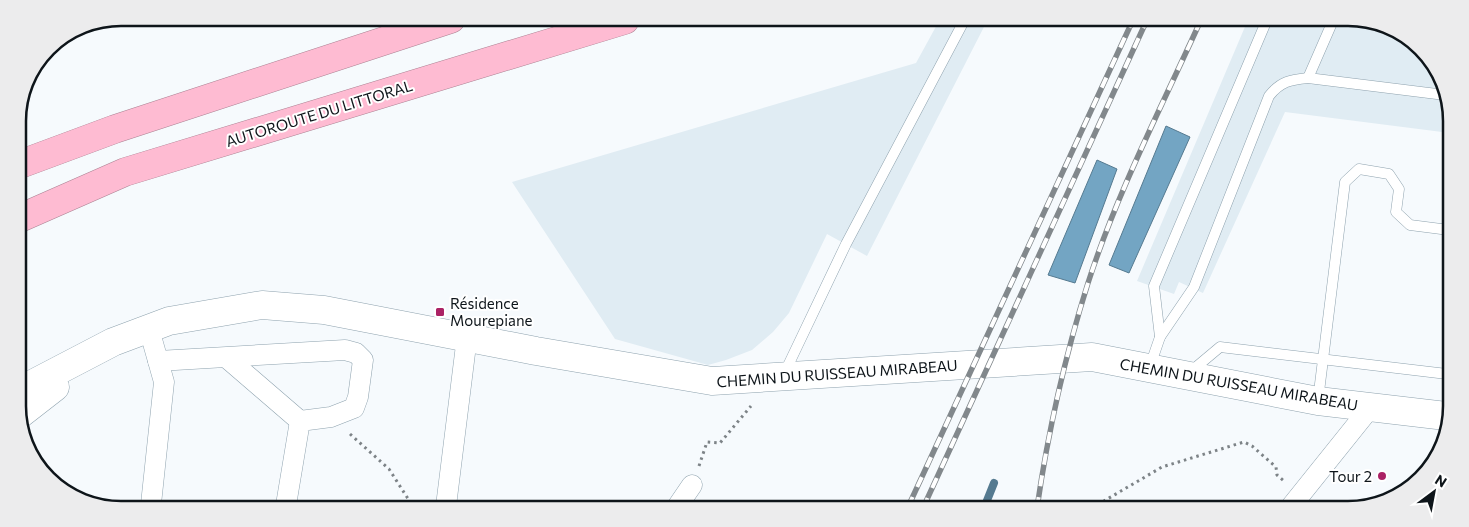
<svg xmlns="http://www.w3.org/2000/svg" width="1469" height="527" viewBox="0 0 1469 527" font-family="Commissioner,sans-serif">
	<rect width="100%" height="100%" fill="#f6fafd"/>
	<g fill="#e0ecf3">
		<polygon points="939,21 987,21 867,256 827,234 789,313 773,332 752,350 726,360 708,365 615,339 512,182 916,63"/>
		<polygon points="1247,22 1381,23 1426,53 1451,107 1450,133 1285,112 1203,293 1179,282 1174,294 1137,281"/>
	</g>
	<g fill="#73a5c3" stroke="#557a90">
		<polygon points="1166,126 1190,137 1129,273 1109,265"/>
		<polygon points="1097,160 1117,169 1075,283 1048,275"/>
	</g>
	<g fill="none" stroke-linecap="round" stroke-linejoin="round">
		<polyline stroke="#557a90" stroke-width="8" points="984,508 994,483"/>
		<g stroke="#8ea2ae" stroke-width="11">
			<g id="lane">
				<polyline points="1308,78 1332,23"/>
				<path d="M1160,337L1194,287L1269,96C1281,81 1290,80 1308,78L1445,95"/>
				<polyline points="1150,366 1160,337 1154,286 1266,22"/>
				<polyline points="1189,373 1220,347 1447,374"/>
				<polyline points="784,374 846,244 964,21"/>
				<polyline points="1318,400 1345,182 1359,169 1389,174 1399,189 1396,212 1410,225 1449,230"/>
			</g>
		</g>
		<g stroke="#8ea2ae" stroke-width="21">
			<g id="street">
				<polyline points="149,329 164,382 151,504"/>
				<polyline points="228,359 300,421"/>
				<polyline points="158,361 345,350 356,353 363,360 358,397 354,408 331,417 300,421 286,505"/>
				<polyline points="446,506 467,337"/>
				<polyline points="677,507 692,485"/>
				<polyline points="1289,509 1370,408"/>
			</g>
		</g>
		<g stroke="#8ea2ae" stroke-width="29">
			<g id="secondary">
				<polyline points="19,391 113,342 169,321 262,305 324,310 536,351 712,381 1092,357 1318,401 1446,416"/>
				<polyline points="19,415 55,387"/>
			</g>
		</g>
		<g stroke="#aa8192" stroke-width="29">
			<g id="highway">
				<polyline points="18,165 115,129 451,19"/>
				<polyline points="18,219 125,172 625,20"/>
			</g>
		</g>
		<g stroke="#7d8387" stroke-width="3" stroke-dasharray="2.5 4" stroke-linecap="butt">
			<polyline points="350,434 389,469 412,505"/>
			<polyline points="699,466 707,442 720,443 751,406"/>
			<polyline points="1092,508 1162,467 1244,442 1252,446 1276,467 1277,475 1284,481"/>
		</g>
		<use href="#lane" stroke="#fff" stroke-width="10"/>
		<use href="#street" stroke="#fff" stroke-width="20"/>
		<use href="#secondary" stroke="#fff" stroke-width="28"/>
		<use href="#highway" stroke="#febbd2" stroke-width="28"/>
		<g stroke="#82888c" stroke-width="5.5">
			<g id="rail">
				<polyline points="908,507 1132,22"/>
				<polyline points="923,508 1146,22"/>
				<path d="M1037,508C1048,432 1065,356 1088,283C1117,193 1161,108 1200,22"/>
			</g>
		</g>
		<use href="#rail" stroke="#fff" stroke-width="4" stroke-dasharray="11" stroke-linecap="butt"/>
	</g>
	<g fill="#ab2265" stroke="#fff" stroke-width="2">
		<rect x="435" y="307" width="10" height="10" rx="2.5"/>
		<circle cx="1382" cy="476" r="5"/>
	</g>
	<g text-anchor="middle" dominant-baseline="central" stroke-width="4" stroke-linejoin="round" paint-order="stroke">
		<g font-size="15" fill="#0e151a" stroke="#fff">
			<text transform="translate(319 113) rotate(-17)">AUTOROUTE DU LITTORAL</text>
			<text transform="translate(837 373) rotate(-4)">CHEMIN DU RUISSEAU MIRABEAU</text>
			<text transform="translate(1239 384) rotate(10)">CHEMIN DU RUISSEAU MIRABEAU</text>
		</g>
		<g font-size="15" fill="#0e151a" stroke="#fff" text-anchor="start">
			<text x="450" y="303">Résidence<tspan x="450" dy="17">Mourepiane</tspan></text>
			<text x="1372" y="476" text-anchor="end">Tour 2</text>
		</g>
	</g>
	<path d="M0 0H1469V527H0ZM121 26H1348A95 95 0 0 1 1443 121V406A95 95 0 0 1 1348 501H121A95 95 0 0 1 26 406V121A95 95 0 0 1 121 26Z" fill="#ececed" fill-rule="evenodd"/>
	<path fill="none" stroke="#0e151a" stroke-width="2.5" d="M121 26H1348A95 95 0 0 1 1443 121V406A95 95 0 0 1 1348 501H121A95 95 0 0 1 26 406V121A95 95 0 0 1 121 26Z"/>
	<g transform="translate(1434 492) rotate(32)" stroke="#ffffff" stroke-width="4" paint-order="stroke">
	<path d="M0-4L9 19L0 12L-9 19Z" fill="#0e151a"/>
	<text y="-8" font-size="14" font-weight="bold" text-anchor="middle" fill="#0e151a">N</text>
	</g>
</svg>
